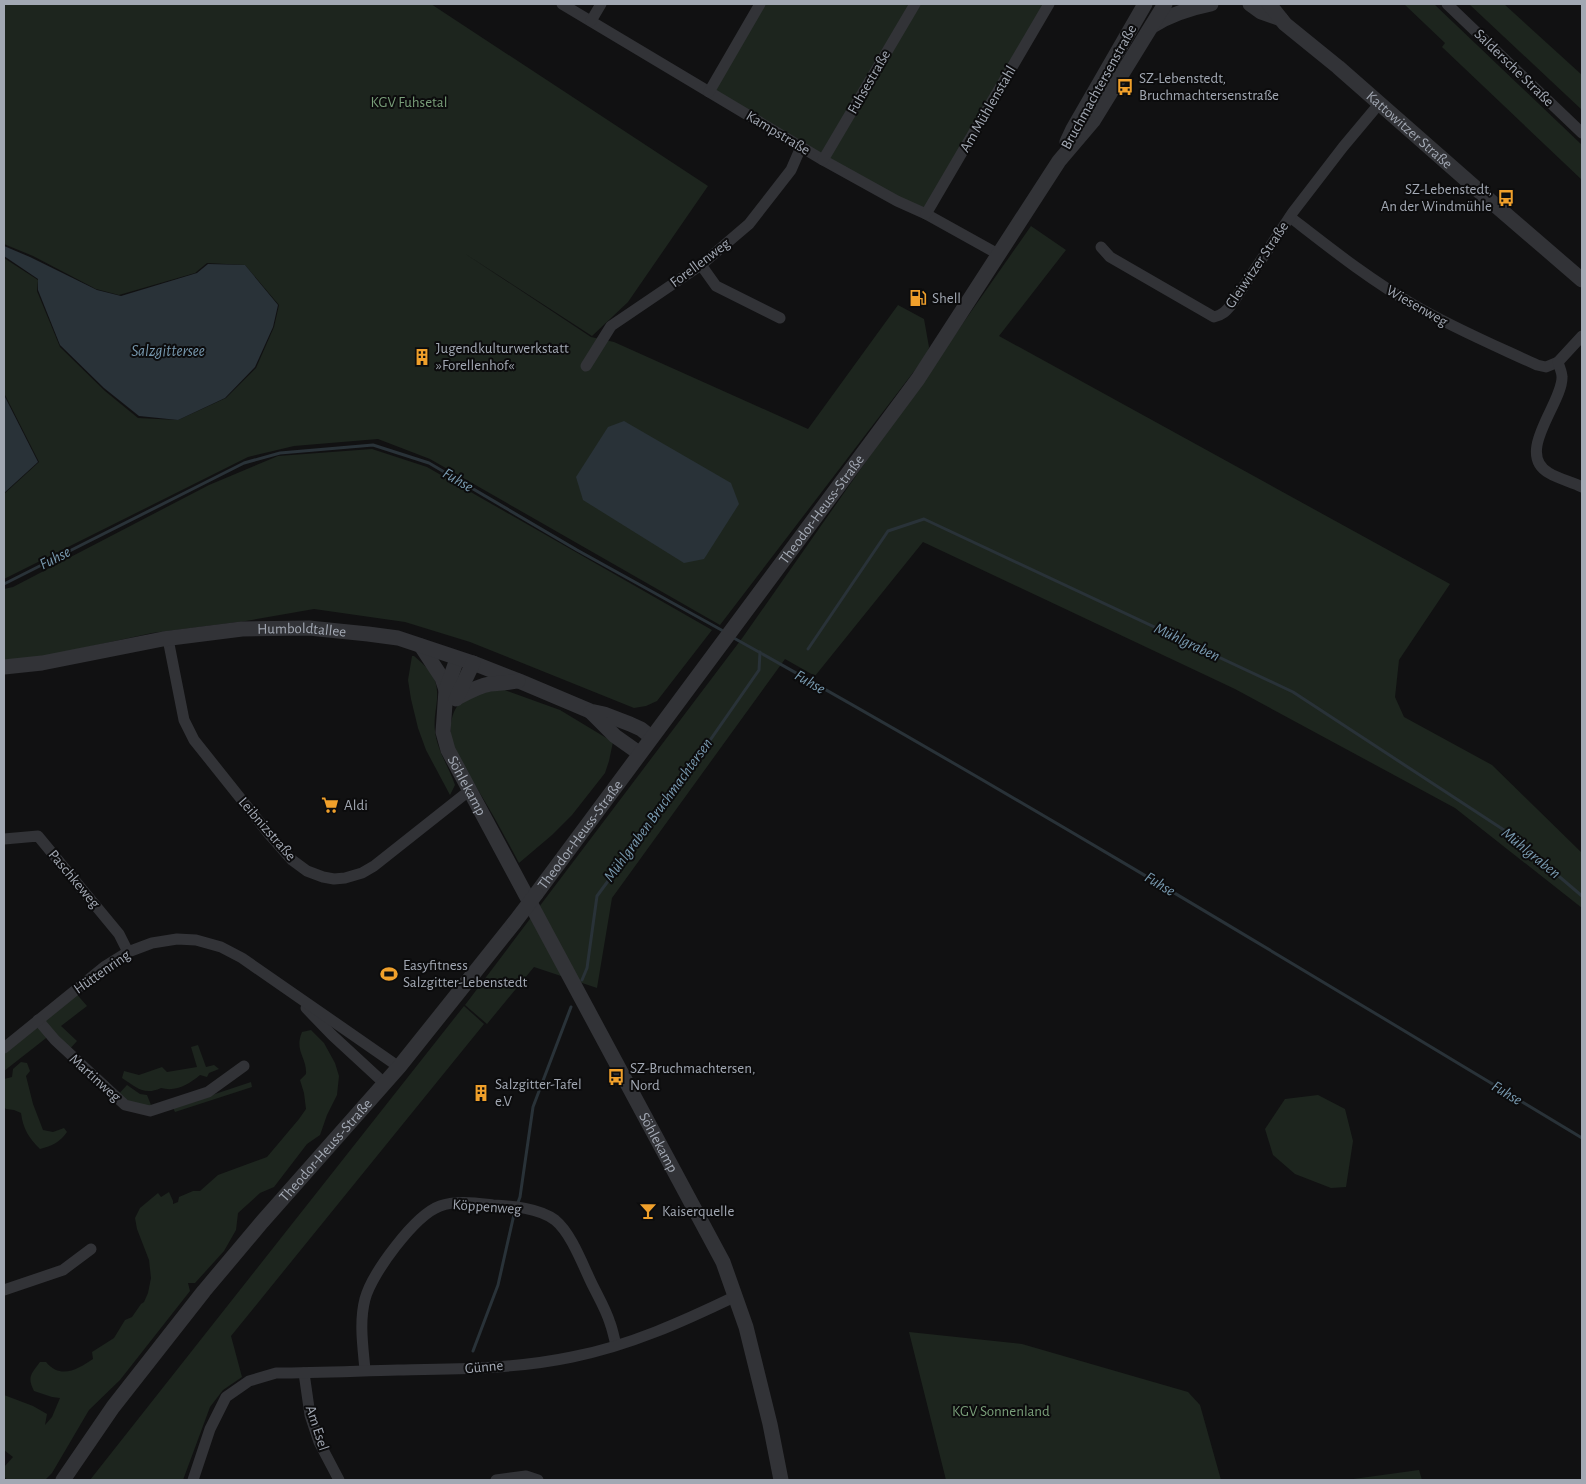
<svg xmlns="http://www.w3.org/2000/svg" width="1586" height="1484" viewBox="0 0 1586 1484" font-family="'Alegreya Sans',sans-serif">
	<rect width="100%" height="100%" fill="#111112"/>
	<g fill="#1d251e">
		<polygon points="4,4 431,4 708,186 628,302 592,336 464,253 591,337 614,342 808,429 898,305 924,319 929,347 928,353 720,625 430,459 378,439 294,446 248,457 4,579 4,494 39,462 4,393 4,258 38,280 37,291 60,347 105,391 138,418 178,420 226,398 256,368 274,327 279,305 245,265 207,263 195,273 119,295 96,289 33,256 4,244"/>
		<polygon points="760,4 1049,4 926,214 709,92"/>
		<polygon points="1404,4 1434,4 1582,145 1582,180 1442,47 1445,43"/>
		<polygon points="1469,4 1504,4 1582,75 1582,110"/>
		<polygon points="1031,226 1066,250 999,336 1450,584 1399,660 1395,697 1404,717 1492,765 1582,853 1582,908 1455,808 1235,689 923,542 815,676 785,659 612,898 597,988 534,967 487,1024 465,1005 743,637"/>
		<polygon points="372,449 427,467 712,630 657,701 646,706 634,708 470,642 405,622 314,609 246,621 152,633 4,665 4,589 13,587 209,485 278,456"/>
		<path d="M412,656H414C434,673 440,681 436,708C435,715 434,724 435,731C437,750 449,767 455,785L450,795L426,750L418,728L411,699L408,680Z"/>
		<path d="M502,689L560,710L613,742L609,761L605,773L572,815L552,835L519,863C506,839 493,814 478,790C469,775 456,758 452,740C449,728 451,713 459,704C469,692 488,692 502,689Z"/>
		<polygon points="74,991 87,1006 61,1026 77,1041 67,1052 50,1035 4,1071 4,1048"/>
		<polygon points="464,1006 484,1024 231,1336 242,1377 223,1390 210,1407 183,1480 90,1480"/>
		<path d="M311,1030L324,1043L335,1063L339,1076L337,1095L327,1115L320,1135L307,1144L274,1187L260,1193L238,1213L236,1230L224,1251L195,1283H188L190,1291L120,1380L89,1410L52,1473L45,1480H7L4,1476V1467L13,1457L4,1450V1395L33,1406L47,1414L45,1425L52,1417L60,1398L52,1397L34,1391C27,1377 31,1374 40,1362H46C61,1380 78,1369 93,1359L92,1352L114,1338L125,1320L132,1317L141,1304L144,1302L148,1293L151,1278L149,1260L137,1229L135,1218L140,1208L158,1193L161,1197L169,1192L173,1201V1204L178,1202L179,1197L193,1191H200L218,1175L267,1157L299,1119L306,1109L304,1093L300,1080L306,1074C307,1057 294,1051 302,1032Z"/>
		<path d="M198,1045L206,1067L214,1065L219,1069L209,1073L207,1077L200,1075C188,1085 176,1092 161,1088C144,1096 136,1087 122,1078L124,1071L139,1075L162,1067L167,1072L197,1067L191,1047Z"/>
		<path d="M21,1062L27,1063L30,1071L26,1076L33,1104L43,1130L53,1132L64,1128L67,1132C60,1142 52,1146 40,1149C29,1138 23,1129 21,1113L14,1110L6,1109L4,1107V1079L12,1077L13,1069Z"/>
		<polygon points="251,1082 252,1087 175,1112 173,1108"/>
		<polygon points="127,1085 140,1094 147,1095 153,1110 116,1097"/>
		<polygon points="1318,1095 1345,1109 1353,1141 1346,1187 1331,1188 1295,1174 1273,1155 1265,1129 1285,1099"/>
		<polygon points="909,1332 1022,1344 1188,1392 1200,1405 1221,1480 946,1480"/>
		<polygon points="1419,1470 1422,1480 1346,1480"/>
	</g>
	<g fill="#293238">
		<polygon points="4,246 30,257 97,290 121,296 197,273 208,264 245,265 278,305 273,327 255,367 225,398 178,420 139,416 104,388 60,345 38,290 38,279 4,256"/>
		<polygon points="4,395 38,462 4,493"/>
		<polygon points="624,421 731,483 739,504 704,559 684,563 583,500 576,477 608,427"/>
	</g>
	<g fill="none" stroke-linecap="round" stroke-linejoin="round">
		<g stroke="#293238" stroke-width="3">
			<polyline points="4,584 244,463 280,453 373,445 429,463 577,550 725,632"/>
			<path d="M732,637C1019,797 1300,968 1582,1138"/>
			<polyline points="808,649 888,531 924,519 1293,692 1507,832 1582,896"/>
			<polyline points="582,980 587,968 597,896 683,779 759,670 760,652"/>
			<polyline points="517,1205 520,1197 533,1107 571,1007"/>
			<polyline points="473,1351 498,1285 515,1210"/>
		</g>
		<g stroke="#323337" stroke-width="11">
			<polyline points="562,4 823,160 897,201 926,214 998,254"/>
			<polyline points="1447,4 1582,133"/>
			<polyline points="591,21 601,4"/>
			<polyline points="709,92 760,4"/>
			<polyline points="823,160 915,4"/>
			<polyline points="926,214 1049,4"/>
			<path d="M1290,217C1330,248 1370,280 1414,305C1453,328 1496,346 1537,365L1546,367L1558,362"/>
			<path d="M1101,247L1110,257L1214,317C1223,315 1226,311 1232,304L1293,212L1343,147L1379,104"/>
			<polyline points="701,265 716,286 780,318"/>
			<path d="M1582,336L1558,362C1559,366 1562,372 1562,377C1563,403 1514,453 1549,473C1559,479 1572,482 1582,487"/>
			<polyline points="586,366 611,326 701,265 749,224 791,170 801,147"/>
			<polyline points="168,639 184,720 194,740 269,834 292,860 307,871 323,877 334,879 345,878 362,873 374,866 470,790"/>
			<polyline points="4,839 38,836 119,934 128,952"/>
			<polyline points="306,1008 332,1035 384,1083"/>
			<polyline points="38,1020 55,1040 125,1105 150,1111 208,1092 244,1066"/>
			<polyline points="4,1048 104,967 128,952 152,943 177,939 196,940 221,947 242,958 399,1067"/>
			<polyline points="4,1290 63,1270 91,1249"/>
			<path d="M365,1370C363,1347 359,1322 365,1299C372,1273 415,1215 440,1206C456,1200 476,1203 493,1205C512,1206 539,1208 555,1220C572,1234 583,1266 593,1286C599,1298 606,1310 610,1323C613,1331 614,1338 616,1345"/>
			<polyline points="304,1373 310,1415 319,1442 339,1480"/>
			<path d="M193,1480L210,1429L226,1397L249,1381L276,1373C317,1373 357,1371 398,1370C456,1369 515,1369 572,1357C629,1346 684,1321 736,1296"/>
			<polyline points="496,1480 526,1476 538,1480"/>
		</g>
		<g stroke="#323337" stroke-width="15">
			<polyline points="1250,4 1261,12 1281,19"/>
			<path id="s1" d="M1269,4L1285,24L1338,67L1495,205L1582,280"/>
			<path d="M1152,26C1170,15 1191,8 1211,4"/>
			<polyline points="1067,142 1073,129 1145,4"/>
			<polyline points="421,646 442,678 446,690"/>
			<path id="s2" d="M457,659L446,690L443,732L448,750L723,1262L746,1327L770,1424L781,1480"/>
			<path id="s3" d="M4,667L42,663L163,639L242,629L309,628L368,634L398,638L473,663L519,681L590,711L604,714L630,724L641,729L651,737"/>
			<path d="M457,698C468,692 478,686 490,684C499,683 508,683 518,681"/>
			<polyline points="456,699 473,663"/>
			<polyline points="591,712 615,736 639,753"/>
			<path id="s4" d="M536,894L918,379L1059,161L1093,121L1165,4"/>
			<path id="s5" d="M63,1480L113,1407L204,1291L262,1222L399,1067L514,923"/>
		</g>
		<polyline stroke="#323337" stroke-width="15" points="514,923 536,894"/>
	</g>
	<defs>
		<g id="bus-bare" transform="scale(1.35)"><path d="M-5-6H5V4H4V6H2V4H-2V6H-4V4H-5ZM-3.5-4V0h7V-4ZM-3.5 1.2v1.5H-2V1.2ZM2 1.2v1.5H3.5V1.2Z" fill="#f0a02b" stroke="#0c0c0d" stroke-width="2.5" paint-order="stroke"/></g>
		<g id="fuel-bare" transform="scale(1.35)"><path d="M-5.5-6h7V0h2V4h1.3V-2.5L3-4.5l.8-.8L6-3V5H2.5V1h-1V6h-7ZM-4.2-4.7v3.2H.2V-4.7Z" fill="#f0a02b" stroke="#0c0c0d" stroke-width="2.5" paint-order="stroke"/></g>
		<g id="building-bare" transform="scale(1.35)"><path d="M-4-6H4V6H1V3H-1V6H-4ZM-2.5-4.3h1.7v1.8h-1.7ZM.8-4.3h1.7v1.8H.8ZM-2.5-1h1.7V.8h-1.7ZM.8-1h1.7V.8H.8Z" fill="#f0a02b" stroke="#0c0c0d" stroke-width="2.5" paint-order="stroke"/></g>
		<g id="supermarket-bare" transform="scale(1.35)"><path d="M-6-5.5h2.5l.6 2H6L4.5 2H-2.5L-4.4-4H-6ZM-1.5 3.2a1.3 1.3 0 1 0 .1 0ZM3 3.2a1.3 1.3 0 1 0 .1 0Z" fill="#f0a02b" stroke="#0c0c0d" stroke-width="2.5" paint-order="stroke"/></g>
		<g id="stadium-bare" transform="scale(1.35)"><path d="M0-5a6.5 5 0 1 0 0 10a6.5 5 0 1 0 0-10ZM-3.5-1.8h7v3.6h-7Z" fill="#f0a02b" stroke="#0c0c0d" stroke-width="2.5" paint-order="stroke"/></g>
		<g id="bar-bare" transform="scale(1.35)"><path d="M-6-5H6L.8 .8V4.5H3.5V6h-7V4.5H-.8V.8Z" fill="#f0a02b" stroke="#0c0c0d" stroke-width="2.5" paint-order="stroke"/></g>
	</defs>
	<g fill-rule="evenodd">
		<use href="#bus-bare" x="1125" y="87"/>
		<use href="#bus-bare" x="1506" y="198"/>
		<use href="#fuel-bare" x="918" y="298"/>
		<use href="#building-bare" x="422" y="357"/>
		<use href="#supermarket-bare" x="330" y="805"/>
		<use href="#stadium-bare" x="389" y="974"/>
		<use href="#bus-bare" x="616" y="1077"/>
		<use href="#building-bare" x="481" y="1093"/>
		<use href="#bar-bare" x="648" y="1211"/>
	</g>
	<g text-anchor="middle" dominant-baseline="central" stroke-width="4" stroke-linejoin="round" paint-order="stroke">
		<g font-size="15" fill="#a2a8b3" stroke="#0c0c0d">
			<text transform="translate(1514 68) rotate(44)">Saldersche Straße</text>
			<text transform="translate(869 82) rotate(-60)">Fuhsestraße</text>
			<text transform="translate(1099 87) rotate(-61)">Bruchmachtersenstraße</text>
			<text transform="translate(988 109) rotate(-60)">Am Mühlenstahl</text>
			<text stroke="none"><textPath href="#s1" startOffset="189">Kattowitzer Straße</textPath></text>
			<text transform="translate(778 133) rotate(31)">Kampstraße</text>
			<text transform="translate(700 263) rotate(-37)">Forellenweg</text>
			<text transform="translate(1257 265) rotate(-56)">Gleiwitzer Straße</text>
			<text transform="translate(1417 306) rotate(30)">Wiesenweg</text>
			<text stroke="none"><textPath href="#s4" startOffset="479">Theodor-Heuss-Straße</textPath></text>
			<text stroke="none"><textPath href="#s3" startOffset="301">Humboldtallee</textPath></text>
			<text stroke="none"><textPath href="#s2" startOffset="134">Söhlekamp</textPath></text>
			<text transform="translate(267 829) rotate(49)">Leibnizstraße</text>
			<text stroke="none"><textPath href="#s4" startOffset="74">Theodor-Heuss-Straße</textPath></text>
			<text transform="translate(74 879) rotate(50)">Paschkeweg</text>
			<text transform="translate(102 972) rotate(-35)">Hüttenring</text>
			<text transform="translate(95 1078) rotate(42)">Martinweg</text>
			<text stroke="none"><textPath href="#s2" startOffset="539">Söhlekamp</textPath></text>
			<text stroke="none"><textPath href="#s5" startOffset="422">Theodor-Heuss-Straße</textPath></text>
			<text transform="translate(487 1207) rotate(4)">Köppenweg</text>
			<text transform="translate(484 1367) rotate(-5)">Günne</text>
			<text transform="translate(317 1428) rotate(72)">Am Esel</text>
		</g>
		<g font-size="15" fill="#a2a8b3" stroke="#0c0c0d" text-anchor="start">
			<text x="1139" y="78">SZ-Lebenstedt,<tspan x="1139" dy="17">Bruchmachtersenstraße</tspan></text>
			<text x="1492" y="189" text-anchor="end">SZ-Lebenstedt,<tspan x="1492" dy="17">An der Windmühle</tspan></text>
			<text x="932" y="298">Shell</text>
			<text x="436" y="348">Jugendkulturwerkstatt<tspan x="436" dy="17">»Forellenhof«</tspan></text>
			<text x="344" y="805">Aldi</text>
			<text x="403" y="965">Easyfitness<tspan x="403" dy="17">Salzgitter-Lebenstedt</tspan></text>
			<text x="630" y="1068">SZ-Bruchmachtersen,<tspan x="630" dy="17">Nord</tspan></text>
			<text x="495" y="1084">Salzgitter-Tafel<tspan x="495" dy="17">e.V</tspan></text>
			<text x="662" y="1211">Kaiserquelle</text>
		</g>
		<g font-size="15" fill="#799e79" stroke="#0c0c0d">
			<text x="409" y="102">KGV Fuhsetal</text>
			<text x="1001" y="1411">KGV Sonnenland</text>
		</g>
		<g font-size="16" font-style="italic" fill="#7899af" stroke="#0c0c0d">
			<text x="168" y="351">Salzgittersee</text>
			<text transform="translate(458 480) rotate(30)">Fuhse</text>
			<text transform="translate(55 558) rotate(-27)">Fuhse</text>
			<text transform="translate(1187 642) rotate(25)">Mühlgraben</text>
			<text transform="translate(810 682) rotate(30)">Fuhse</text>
			<text transform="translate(658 810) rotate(-54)">Mühlgraben Bruchmachtersen</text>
			<text transform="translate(1531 853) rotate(39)">Mühlgraben</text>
			<text transform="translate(1160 884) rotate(31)">Fuhse</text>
			<text transform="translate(1507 1093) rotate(31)">Fuhse</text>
		</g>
	</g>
	<rect width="1586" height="1484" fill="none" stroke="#a2a8b3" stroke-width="10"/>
</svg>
